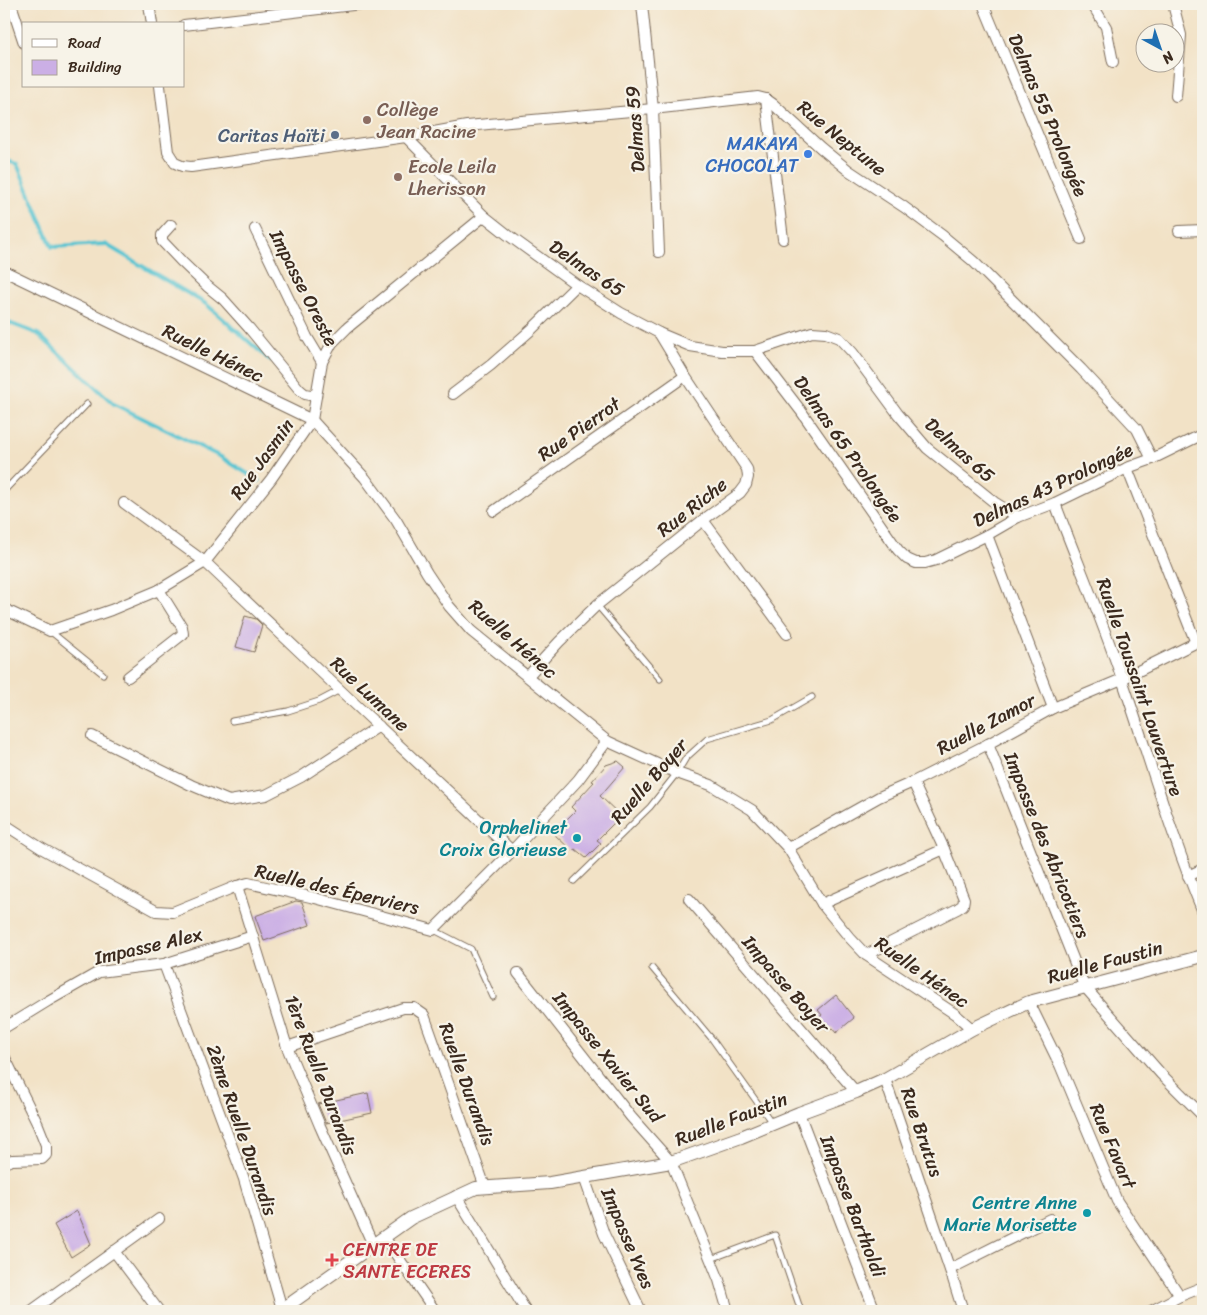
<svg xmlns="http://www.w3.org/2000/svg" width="1207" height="1315" viewBox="0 0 1207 1315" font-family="Sriracha,sans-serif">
	<rect width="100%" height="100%" fill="#f7f3e8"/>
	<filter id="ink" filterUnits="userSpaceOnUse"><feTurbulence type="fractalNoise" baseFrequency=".02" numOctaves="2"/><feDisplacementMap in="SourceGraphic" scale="10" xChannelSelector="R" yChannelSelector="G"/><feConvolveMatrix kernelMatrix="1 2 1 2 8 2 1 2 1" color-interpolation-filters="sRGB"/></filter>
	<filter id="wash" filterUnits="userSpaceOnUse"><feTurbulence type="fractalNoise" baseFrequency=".0096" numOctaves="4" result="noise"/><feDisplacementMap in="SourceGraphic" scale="20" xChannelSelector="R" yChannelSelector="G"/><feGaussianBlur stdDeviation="1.12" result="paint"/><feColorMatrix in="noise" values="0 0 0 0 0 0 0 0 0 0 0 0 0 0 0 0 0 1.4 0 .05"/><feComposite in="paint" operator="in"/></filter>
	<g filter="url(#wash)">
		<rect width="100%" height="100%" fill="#f2e2c6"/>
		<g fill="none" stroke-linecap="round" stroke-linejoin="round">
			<g stroke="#58c4d1" stroke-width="4">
				<polyline points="4,160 17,164 52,247 105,244 206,304 271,361"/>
				<polyline points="4,321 38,334 114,404 221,457 259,481"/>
			</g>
		</g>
		<g id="blocks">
			<g fill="#cbafe5">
				<polygon points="245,616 256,619 262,625 254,652 236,647"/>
				<polygon points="618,761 625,767 600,796 621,816 597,840 601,843 586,858 575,849 572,851 553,833 575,811 571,807 594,782 592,781 606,765"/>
				<polygon points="296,901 302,902 310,925 264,941 255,916"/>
				<polygon points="836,995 854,1018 836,1033 832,1028 828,1031 817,1019 822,1015 818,1010"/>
				<polygon points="368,1093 372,1113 326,1123 318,1104"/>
				<polygon points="77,1211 91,1244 71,1257 54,1225"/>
			</g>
		</g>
	</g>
	<g filter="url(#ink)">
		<use href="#blocks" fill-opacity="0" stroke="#7b6a59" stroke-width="1"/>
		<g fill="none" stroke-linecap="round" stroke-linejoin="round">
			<g stroke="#7b6a59" stroke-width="7">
				<g id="service">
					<polyline points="4,491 87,404"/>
					<polyline points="597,605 660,679"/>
					<polyline points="50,631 103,674"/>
					<polyline points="232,721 288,711 319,701 340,690"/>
					<polyline points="574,881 650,807 677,773 686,758 707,739 772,720 812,697"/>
					<polyline points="434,930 471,949 493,997"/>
					<polyline points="652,968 712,1039 772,1123"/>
					<polyline points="711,1259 775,1235 801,1311"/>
				</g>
			</g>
			<g stroke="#7b6a59" stroke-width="12">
				<g id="minor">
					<polyline points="11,4 24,43"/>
					<polyline points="149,4 152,24"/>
					<polyline points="642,4 653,109 659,252"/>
					<polyline points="983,4 1081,239"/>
					<polyline points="1092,4 1106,27 1113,62"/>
					<polyline points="1173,4 1181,35 1176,96"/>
					<polyline points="184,25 361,4"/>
					<polyline points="160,86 168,152 175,163 182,166 191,167 406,137 467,126 653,109 758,97 766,99 773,104 821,148 848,170 904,207 943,236 973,261 1081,369 1137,429 1152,459"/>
					<polyline points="766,99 783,239"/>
					<polyline points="406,137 484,216 508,235 577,285 621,313 659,333 690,346 722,351 755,351 812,332 826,333 839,338 853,353 898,414 927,448 994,502 1018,517"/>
					<polyline points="171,225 162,235 162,241 182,262 207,286 223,299 249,328 299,389 305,394 316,396"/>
					<polyline points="255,229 307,337 322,362"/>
					<polyline points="1179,231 1203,230"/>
					<polyline points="4,271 312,420 365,478 396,520 427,573 449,606 471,631 607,741 677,773 711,785 752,810 788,848 822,904 849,937 866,955 955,1014 972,1029"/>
					<polyline points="755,351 801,411 898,550 907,559 916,563 925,563 936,560 987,535 1018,517 1055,503 1127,468 1152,459 1203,434"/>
					<polyline points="453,394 491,365 531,330 577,285"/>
					<polyline points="1127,468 1196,643"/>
					<polyline points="124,503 205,562 340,690 512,851"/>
					<path d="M1055,503C1077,561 1102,620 1122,679C1149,757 1171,836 1203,912"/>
					<polyline points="494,511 685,376"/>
					<polyline points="703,520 787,634"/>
					<polyline points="987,535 1053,708"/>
					<polyline points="4,609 50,631 111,610 159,590 205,562 271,479 312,420 322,362 332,343 347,328 484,216"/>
					<polyline points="528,676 559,642 597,605 703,520 740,493 746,485 748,477 747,469 685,376 659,333"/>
					<polyline points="128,677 183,634 182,627 159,590"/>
					<polyline points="92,736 191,785 229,801 266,795 301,777 379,726"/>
					<polyline points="988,744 1084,986 1161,1074 1203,1116"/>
					<polyline points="4,824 41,848 156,911 173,912 237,886 248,883 315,898 433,930 512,851 578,780 607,741"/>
					<polyline points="788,848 879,797 913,782 988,744 1053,708 1122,679 1203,639"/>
					<polyline points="1188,876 1203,869"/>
					<polyline points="237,886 287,1047 320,1126 373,1245"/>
					<polyline points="689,899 856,1092"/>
					<polyline points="822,904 944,849 913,782"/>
					<polyline points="866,955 957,909 963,905 964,899 944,849"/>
					<polyline points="164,964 244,1179 282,1309"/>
					<polyline points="518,973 631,1117 671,1162 719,1280 728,1311"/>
					<polyline points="1029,1002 1060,1065 1117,1201 1180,1296"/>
					<polyline points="4,1028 48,1001 99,972 164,964 253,936"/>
					<polyline points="287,1047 403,1008 414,1008 424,1015 485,1187"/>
					<polyline points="4,1056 38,1125 46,1145 46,1155 42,1159 12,1160 4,1163"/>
					<polyline points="885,1079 953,1279 963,1311"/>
					<polyline points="799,1113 875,1311"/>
					<polyline points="584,1177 604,1234 641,1311"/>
					<polyline points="456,1196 526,1311"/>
					<polyline points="384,1237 435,1311"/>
					<polyline points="114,1251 159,1311"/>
					<polyline points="950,1269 1050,1219"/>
					<polyline points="31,1311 159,1219"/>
					<polyline points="1151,1311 1180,1296 1203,1287"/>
				</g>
			</g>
			<g stroke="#7b6a59" stroke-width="14">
				<polyline id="tertiary" points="280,1311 411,1218 476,1188 550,1183 671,1162 741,1137 799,1113 856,1092 885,1079 972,1029 1029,1002 1203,956"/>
			</g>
			<use href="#service" stroke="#fff" stroke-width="5"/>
			<use href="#minor" stroke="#fff" stroke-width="10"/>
			<use href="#tertiary" stroke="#fff" stroke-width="12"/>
		</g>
	</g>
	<g fill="#8d6e63" stroke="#f7f3e8" stroke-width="2">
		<circle cx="367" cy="120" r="5"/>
		<circle cx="398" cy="177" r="5"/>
	</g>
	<circle fill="#5c6f8a" stroke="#f7f3e8" stroke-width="2" cx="335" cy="135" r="5"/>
	<circle fill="#3f7fe0" stroke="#f7f3e8" stroke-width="2" cx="808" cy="154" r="5"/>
	<g fill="#0f9aa8" stroke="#f7f3e8" stroke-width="2">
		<circle cx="577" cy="838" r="5"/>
		<circle cx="1087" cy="1213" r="5"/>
	</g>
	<path fill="#e0444e" stroke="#f7f3e8" stroke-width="2" d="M329.5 1252.5h5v5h5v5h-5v5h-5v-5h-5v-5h5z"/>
	<g text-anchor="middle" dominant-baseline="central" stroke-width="4.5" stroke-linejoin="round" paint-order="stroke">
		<g font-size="19" fill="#785e54" stroke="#f7f3e8" text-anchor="start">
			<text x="377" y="109">Collège<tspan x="377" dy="22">Jean Racine</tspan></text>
			<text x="408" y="166">Ecole Leila<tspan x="408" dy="22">Lherisson</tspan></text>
		</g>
		<g font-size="19" fill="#3b2a1e" stroke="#f7f3e8">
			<text transform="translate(1048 115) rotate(67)">Delmas 55 Prolongée</text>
			<text transform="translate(635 129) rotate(-94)">Delmas 59</text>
			<text transform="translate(842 138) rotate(39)">Rue Neptune</text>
			<text transform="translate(587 268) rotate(34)">Delmas 65</text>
			<text transform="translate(304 288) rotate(63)">Impasse Oreste</text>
			<text transform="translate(213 353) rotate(26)">Ruelle Hénec</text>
			<text transform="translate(579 429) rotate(-35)">Rue Pierrot</text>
			<text transform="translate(848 449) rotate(55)">Delmas 65 Prolongée</text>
			<text transform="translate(960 450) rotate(42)">Delmas 65</text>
			<text transform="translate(262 459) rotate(-54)">Rue Jasmin</text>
			<text transform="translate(1053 485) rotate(-25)">Delmas 43 Prolongée</text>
			<text transform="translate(692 507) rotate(-38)">Rue Riche</text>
			<text transform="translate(513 639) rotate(41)">Ruelle Hénec</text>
			<text transform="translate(1140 687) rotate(71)">Ruelle Toussaint Louverture</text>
			<text transform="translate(370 694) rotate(43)">Rue Lumane</text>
			<text transform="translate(986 724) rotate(-28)">Ruelle Zamor</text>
			<text transform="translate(649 781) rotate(-49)">Ruelle Boyer</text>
			<text transform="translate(1047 845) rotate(68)">Impasse des Abricotiers</text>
			<text transform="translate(337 889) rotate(13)">Ruelle des Éperviers</text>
			<text transform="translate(148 946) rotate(-13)">Impasse Alex</text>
			<text transform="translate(1105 962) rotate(-15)">Ruelle Faustin</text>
			<text transform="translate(922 972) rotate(35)">Ruelle Hénec</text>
			<text transform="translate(786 984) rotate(49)">Impasse Boyer</text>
			<text transform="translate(608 1057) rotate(51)">Impasse Xavier Sud</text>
			<text transform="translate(321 1075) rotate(69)">1ère Ruelle Durandis</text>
			<text transform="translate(467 1084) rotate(70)">Ruelle Durandis</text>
			<text transform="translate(731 1119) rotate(-21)">Ruelle Faustin</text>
			<text transform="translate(242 1130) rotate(71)">2ème Ruelle Durandis</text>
			<text transform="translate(922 1132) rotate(71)">Rue Brutus</text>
			<text transform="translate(1113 1146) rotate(67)">Rue Favart</text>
			<text transform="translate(853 1206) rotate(69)">Impasse Bartholdi</text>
			<text transform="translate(628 1238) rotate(67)">Impasse Yves</text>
		</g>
		<g font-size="19" fill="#4e5e75" stroke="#f7f3e8" text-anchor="end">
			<text x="325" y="135">Caritas Haïti</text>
		</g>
		<g font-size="19" fill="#366cbe" stroke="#f7f3e8" text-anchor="end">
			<text x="798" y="143">MAKAYA<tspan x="798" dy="22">CHOCOLAT</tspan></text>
		</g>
		<g font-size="19" fill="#0d838f" stroke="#f7f3e8" text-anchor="end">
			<text x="567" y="827">Orphelinet<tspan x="567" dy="22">Croix Glorieuse</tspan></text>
			<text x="1077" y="1202">Centre Anne<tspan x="1077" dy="22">Marie Morisette</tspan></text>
		</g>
		<g font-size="19" fill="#be3a42" stroke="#f7f3e8" text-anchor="start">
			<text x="343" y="1249">CENTRE DE<tspan x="343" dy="22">SANTE ECERES</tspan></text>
		</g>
	</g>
	<rect width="1207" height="1315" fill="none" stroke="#f7f3e8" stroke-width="20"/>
	<rect x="22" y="22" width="162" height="65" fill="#f7f3e8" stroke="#aca397"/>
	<rect x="32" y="39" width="25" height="8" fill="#ffffff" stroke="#aca397"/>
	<text x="68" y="48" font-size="15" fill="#3b2a1e">Road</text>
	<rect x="32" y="60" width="25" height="15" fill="#cbafe5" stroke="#aca397"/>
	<text x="68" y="72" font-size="15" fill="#3b2a1e">Building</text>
	<g transform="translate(1160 48) rotate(140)"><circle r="24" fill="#f7f3e8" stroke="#aca397"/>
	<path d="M0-4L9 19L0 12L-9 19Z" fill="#1f6fb2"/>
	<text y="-8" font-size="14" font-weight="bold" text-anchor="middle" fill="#3b2a1e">N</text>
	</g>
</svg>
